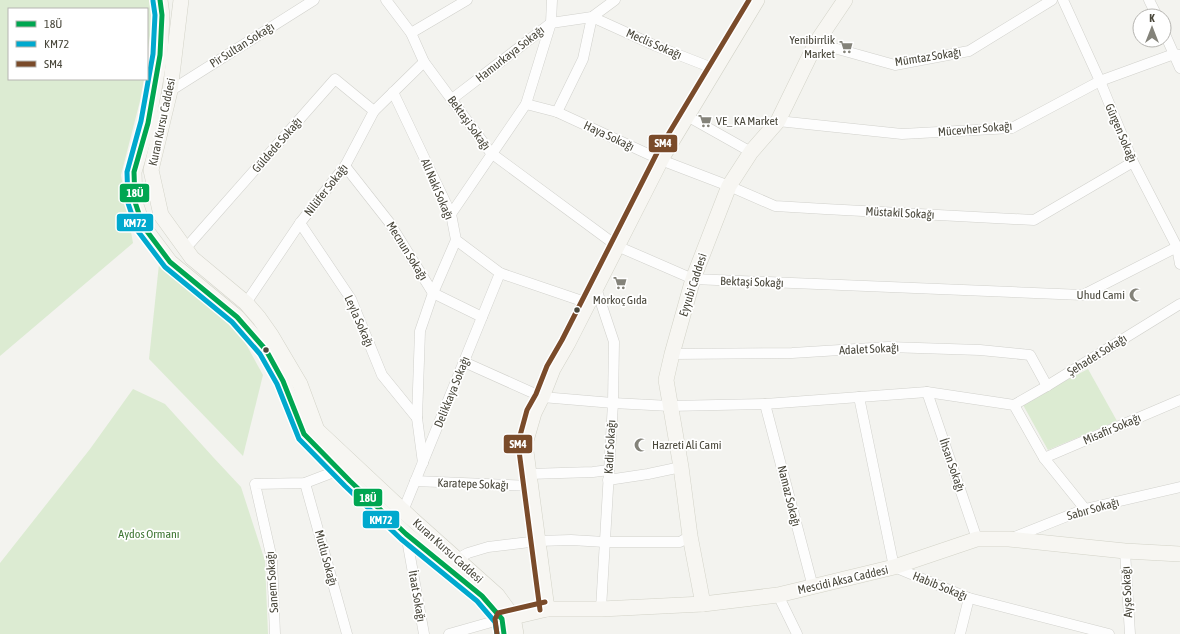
<svg xmlns="http://www.w3.org/2000/svg" width="1180" height="634" viewBox="0 0 1180 634" font-family="'Asap Condensed',sans-serif">
	<rect width="100%" height="100%" fill="#f3f3ef"/>
	<g fill="#dcebd2">
		<polygon points="0,0 154,0 155,4 147,55 147,9 9,9 9,79 144,79 140,101 121,175 133,243 0,356"/>
		<polygon points="159,264 241,335 263,375 243,456 149,359"/>
		<polygon points="1088,369 1117,421 1048,450 1022,403"/>
		<polygon points="133,389 165,404 213,457 241,487 265,561 268,634 0,634 0,563 90,449"/>
	</g>
	<g fill="none" stroke-linecap="round" stroke-linejoin="round">
		<g stroke="#d1d1cc" stroke-width="11">
			<g id="street">
				<polyline points="386,0 411,33 424,62 491,153 617,246 693,279 1083,295 1177,247"/>
				<polyline points="1063,0 1100,81 1133,162 1177,247 1180,264"/>
				<polyline points="1149,0 1157,16"/>
				<polyline points="1164,32 1180,68"/>
				<polyline points="411,33 467,0"/>
				<polyline points="816,43 895,65 969,51 1052,0"/>
				<polyline points="170,91 314,0"/>
				<polyline points="393,92 451,214 456,240 500,273 588,303"/>
				<polyline points="452,99 551,23 592,17 615,0"/>
				<polyline points="526,104 557,112 661,160 729,186 775,206 825,209 1034,220 1133,162"/>
				<polyline points="557,112 583,59 592,17 656,46 715,69"/>
				<polyline points="687,116 751,152"/>
				<polyline points="778,121 902,134 1012,128 1100,81 1174,54 1180,55"/>
				<polyline points="345,166 389,222 433,293 482,317"/>
				<polyline points="451,214 526,104 551,23 552,0"/>
				<polyline points="300,223 351,299 382,375 417,418"/>
				<polyline points="185,249 335,79 374,111"/>
				<polyline points="596,288 614,342 613,403 601,609"/>
				<polyline points="246,303 300,223 345,166 374,111 424,62"/>
				<polyline points="672,354 792,353 888,347 980,350 1030,355 1047,386"/>
				<polyline points="464,362 542,397 613,403 670,406 765,404 927,392 1014,405 1044,458 1085,509"/>
				<polyline points="927,392 977,539"/>
				<polyline points="859,397 894,567 969,598 1109,634"/>
				<polyline points="765,404 813,587"/>
				<polyline points="1014,405 1047,386 1180,304"/>
				<polyline points="1044,458 1180,400"/>
				<polyline points="423,463 417,418 420,331 433,293 456,240"/>
				<polyline points="529,474 593,472 609,470"/>
				<polyline points="608,480 648,474 681,467"/>
				<polyline points="415,481 531,486"/>
				<polyline points="305,483 347,634"/>
				<polyline points="403,511 500,273"/>
				<polyline points="406,534 424,634"/>
				<polyline points="1012,538 1085,509 1180,487"/>
				<polyline points="1125,551 1130,634"/>
				<polyline points="457,559 468,553 488,547 538,541 571,540 605,542 680,542 690,536"/>
				<polyline points="778,595 797,634"/>
				<polyline points="275,634 272,559 255,484 305,483 339,470"/>
				<polyline points="449,634 502,619"/>
				<polyline points="960,634 969,598"/>
			</g>
		</g>
		<g stroke="#d3d3c8" stroke-width="16">
			<g id="secondary">
				<polyline points="160,0 162,15 160,55 148,123 134,172 135,202 143,226 170,262 237,317 266,350 283,381 304,434 350,481 406,534 482,596 502,619 504,634"/>
				<polyline points="181,0 170,91 151,170 161,215 192,258 246,303 259,318 271,335 300,384 317,430 412,519 497,595 513,617 516,634"/>
				<polyline points="703,604 690,536 681,467 666,380 672,354 693,279 729,186 751,152 778,121 816,43 845,0"/>
				<polyline points="547,609 525,444 534,413 542,397 553,369 568,343 663,156 757,0"/>
				<polyline points="503,619 513,617 547,609 601,609 703,604 778,595 894,567 977,539 1009,539 1125,551 1180,554"/>
			</g>
		</g>
		<use href="#street" stroke="#fdfdfd" stroke-width="10"/>
		<use href="#secondary" stroke="#f7f6f2" stroke-width="15"/>
		<g stroke="#fff" stroke-width="8">
			<polyline id="bus-1" points="160,0 162,15 160,55 148,123 134,172 135,202 143,226 170,262 237,317 266,350 283,381 304,434 350,481 406,534 482,596 502,619 504,634"/>
		</g>
		<g stroke="#fff" stroke-width="8">
			<polyline id="bus-2" points="153,1 155,15 153,54 141,121 127,172 128,203 137,230 165,267 232,322 260,354 277,384 299,439 345,486 401,539 477,601 495,622 497,634"/>
		</g>
		<g stroke="#fff" stroke-width="8">
			<g id="bus-3">
				<polyline points="540,610 518,443 527,410 536,394 547,366 562,340 657,153 749,0"/>
				<polyline points="497,634 495,619 498,613 545,602"/>
			</g>
		</g>
		<use href="#bus-1" stroke="#00a651" stroke-width="5"/>
		<use href="#bus-2" stroke="#00a9ce" stroke-width="5"/>
		<use href="#bus-3" stroke="#7a4b2a" stroke-width="5"/>
	</g>
	<defs>
		<g id="supermarket-bare" transform="scale(1.08)"><path d="M-6-5.5h2.5l.6 2H6L4.5 2H-2.5L-4.4-4H-6ZM-1.5 3.2a1.3 1.3 0 1 0 .1 0ZM3 3.2a1.3 1.3 0 1 0 .1 0Z" fill="#84837a" stroke="#fff" stroke-width="2.5" paint-order="stroke"/></g>
		<g id="mosque-bare" transform="scale(1.08)"><path d="M3.5-4.9A6 6 0 1 0 3.5 4.9A5 5 0 1 1 3.5-4.9Z" fill="#84837a" stroke="#fff" stroke-width="2.5" paint-order="stroke"/></g>
	</defs>
	<g fill-rule="evenodd">
		<use href="#supermarket-bare" x="846" y="47"/>
		<use href="#supermarket-bare" x="705" y="121"/>
		<use href="#supermarket-bare" x="620" y="283"/>
		<use href="#mosque-bare" x="1136" y="295"/>
		<use href="#mosque-bare" x="641" y="445"/>
	</g>
	<g fill="#49473b" stroke="#fff" stroke-width="1.5">
		<circle cx="577" cy="310" r="3.5"/>
		<circle cx="266" cy="350" r="3.5"/>
	</g>
	<g text-anchor="middle" dominant-baseline="central" stroke-width="3.5" stroke-linejoin="round" paint-order="stroke">
		<g font-size="12" fill="#49473b" stroke="#fff" text-anchor="end">
			<text x="835" y="40">Yenibirrlik<tspan x="835" dy="14">Market</tspan></text>
			<text x="716" y="121" text-anchor="start">VE_ KA Market</text>
			<text x="1125" y="295">Uhud Cami</text>
			<text x="620" y="300" text-anchor="middle">Morkoç Gıda</text>
			<text x="652" y="445" text-anchor="start">Hazreti Ali Cami</text>
		</g>
		<g font-size="12" fill="#49473b" stroke="#fff">
			<text transform="translate(654 44) rotate(23)">Meclis Sokağı</text>
			<text transform="translate(242 45) rotate(-32)">Pir Sultan Sokağı</text>
			<text transform="translate(510 54) rotate(-38)">Hamurkaya Sokağı</text>
			<text transform="translate(928 57) rotate(-9)">Mümtaz Sokağı</text>
			<text transform="translate(162 122) rotate(-78)">Kuran Kursu Caddesi</text>
			<text transform="translate(469 123) rotate(54)">Bektaşi Sokağı</text>
			<text transform="translate(975 129) rotate(-5)">Mücevher Sokağı</text>
			<text transform="translate(1121 133) rotate(67)">Gürgen Sokağı</text>
			<text transform="translate(609 136) rotate(25)">Haya Sokağı</text>
			<text transform="translate(277 145) rotate(-49)">Güldede Sokağı</text>
			<text transform="translate(437 189) rotate(67)">Ali Naki Sokağı</text>
			<text transform="translate(326 190) rotate(-52)">Nilüfer Sokağı</text>
			<text transform="translate(900 213) rotate(3)">Müstakil Sokağı</text>
			<text transform="translate(407 251) rotate(58)">Mecnun Sokağı</text>
			<text transform="translate(752 282) rotate(2)">Bektaşi Sokağı</text>
			<text transform="translate(693 285) rotate(-72)">Eyyubi Caddesi</text>
			<text transform="translate(359 321) rotate(66)">Leyla Sokağı</text>
			<text transform="translate(869 349) rotate(-3)">Adalet Sokağı</text>
			<text transform="translate(1097 355) rotate(-32)">Şehadet Sokağı</text>
			<text transform="translate(452 392) rotate(-68)">Delikkaya Sokağı</text>
			<text transform="translate(1112 429) rotate(-23)">Misafir Sokağı</text>
			<text transform="translate(610 447) rotate(-87)">Kadir Sokağı</text>
			<text transform="translate(952 465) rotate(71)">İhsan Sokağı</text>
			<text transform="translate(473 484) rotate(2)">Karatepe Sokağı</text>
			<text transform="translate(789 496) rotate(76)">Namaz Sokağı</text>
			<text transform="translate(1093 509) rotate(-16)">Sabır Sokağı</text>
			<text transform="translate(448 551) rotate(42)">Kuran Kursu Caddesi</text>
			<text transform="translate(326 558) rotate(75)">Mutlu Sokağı</text>
			<text transform="translate(843 580) rotate(-13)">Mescidi Aksa Caddesi</text>
			<text transform="translate(272 582) rotate(-94)">Sanem Sokağı</text>
			<text transform="translate(940 586) rotate(22)">Habib Sokağı</text>
			<text transform="translate(1127 592) rotate(-93)">Ayşe Sokağı</text>
			<text transform="translate(417 596) rotate(80)">İtaat Sokağı</text>
		</g>
		<g font-size="12" fill="#3e7633" stroke="#fff">
			<text x="149" y="534">Aydos Ormanı</text>
		</g>
	</g>
	<g stroke="#fff" stroke-width="1.5">
		<rect x="648" y="134" width="30" height="19" rx="4" fill="#7a4b2a"/>
		<rect x="119" y="183" width="31" height="20" rx="4" fill="#00a651"/>
		<rect x="116" y="213" width="38" height="19" rx="4" fill="#00a9ce"/>
		<rect x="503" y="434" width="30" height="20" rx="4" fill="#7a4b2a"/>
		<rect x="353" y="488" width="30" height="19" rx="4" fill="#00a651"/>
		<rect x="362" y="510" width="38" height="19" rx="4" fill="#00a9ce"/>
	</g>
	<g font-size="11" text-anchor="middle" font-weight="bold" fill="#fff">
		<text x="663" y="147">SM4</text>
		<text x="135" y="197">18Ü</text>
		<text x="135" y="227">KM72</text>
		<text x="518" y="448">SM4</text>
		<text x="368" y="502">18Ü</text>
		<text x="381" y="524">KM72</text>
	</g>
	<rect x="8" y="8" width="140" height="72" fill="#ffffff" stroke="#b6b5b1"/>
	<rect x="16" y="21" width="20" height="6" fill="#00a651" stroke="#b6b5b1"/>
	<text x="44" y="28" font-size="12" fill="#49473b">18Ü</text>
	<rect x="16" y="41" width="20" height="6" fill="#00a9ce" stroke="#b6b5b1"/>
	<text x="44" y="48" font-size="12" fill="#49473b">KM72</text>
	<rect x="16" y="61" width="20" height="6" fill="#7a4b2a" stroke="#b6b5b1"/>
	<text x="44" y="68" font-size="12" fill="#49473b">SM4</text>
	<g transform="translate(1152 28)"><circle r="19" fill="#ffffff" stroke="#b6b5b1"/>
	<path d="M0-3L7 15L0 10L-7 15Z" fill="#84837a"/>
	<text y="-6" font-size="11" font-weight="bold" text-anchor="middle" fill="#49473b">K</text>
	</g>
</svg>
